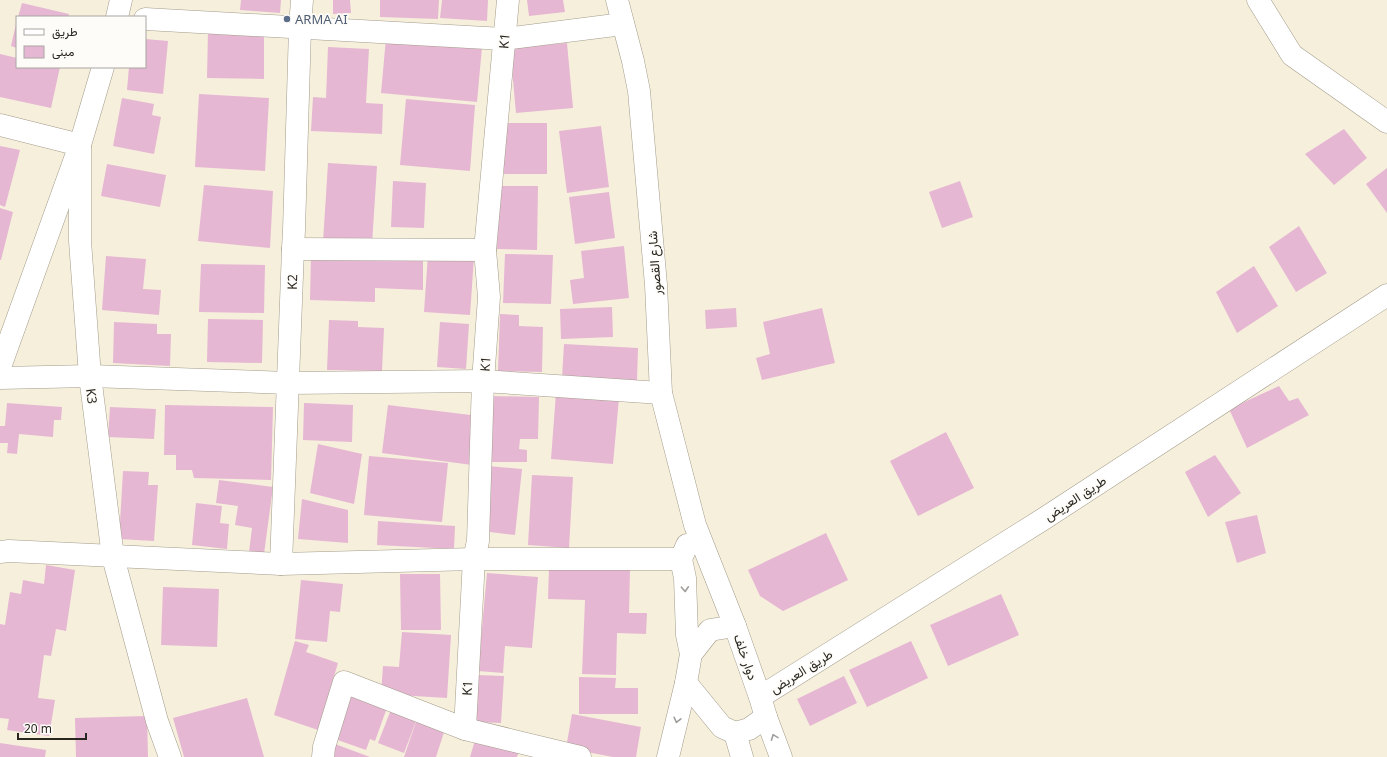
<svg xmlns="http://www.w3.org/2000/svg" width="1387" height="757" viewBox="0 0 1387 757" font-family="'Noto Sans',Vazirmatn,sans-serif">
	<rect width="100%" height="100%" fill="#f6efdc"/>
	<g fill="#e6b7d3">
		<polygon points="241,0 281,0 280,13 240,10"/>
		<polygon points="333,0 350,0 351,13 333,14"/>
		<polygon points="380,0 439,0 438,19 380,17"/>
		<polygon points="442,0 488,0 487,21 440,18"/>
		<polygon points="527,0 563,0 565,12 529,16"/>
		<polygon points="22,3 69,14 68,17 18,17"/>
		<polygon points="16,24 17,24 17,48 11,46"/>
		<polygon points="208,30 264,31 264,79 207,78"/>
		<polygon points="386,38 482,47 477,102 381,93"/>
		<polygon points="145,39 168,41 163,94 127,90 129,67 145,67"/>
		<polygon points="567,43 573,108 516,113 510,48"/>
		<polygon points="328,47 369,49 366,103 383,104 382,134 311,131 313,97 326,98"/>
		<polygon points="0,54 17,58 17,67 60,67 51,108 0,97"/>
		<polygon points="199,94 269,98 265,171 195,167"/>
		<polygon points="122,98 154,104 152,115 161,117 154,154 113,146"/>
		<polygon points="406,99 475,105 470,171 400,165"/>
		<rect x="504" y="123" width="43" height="51"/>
		<polygon points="601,126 609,187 567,193 559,131"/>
		<polygon points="1344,129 1367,158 1334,185 1305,154"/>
		<polygon points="0,146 20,150 5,207 0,205"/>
		<polygon points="328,163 377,166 372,245 323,242"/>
		<polygon points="107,164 166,175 160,207 101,196"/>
		<polygon points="1387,168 1387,213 1366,184"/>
		<polygon points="393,181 426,183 424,228 391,227"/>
		<polygon points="960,181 973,217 942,228 929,192"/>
		<polygon points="204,185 273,191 270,248 198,241"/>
		<polygon points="498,186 538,186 537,250 497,249"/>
		<polygon points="609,192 615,238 575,244 569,197"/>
		<polygon points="0,208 13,212 1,260 0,260"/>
		<polygon points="1299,226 1327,273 1296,292 1269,247"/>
		<polygon points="624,246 629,298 573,304 570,280 584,278 581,251"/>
		<polygon points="428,254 474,257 470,315 424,312"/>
		<polygon points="505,254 553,255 551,304 503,303"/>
		<polygon points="311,255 423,258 423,290 375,288 375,302 310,300"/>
		<polygon points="106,256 146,259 143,289 161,290 159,315 102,310"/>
		<polygon points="201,264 265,265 264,313 199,312"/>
		<polygon points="1254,266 1278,306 1237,333 1216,292"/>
		<polygon points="612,307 613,337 561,339 560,309"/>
		<polygon points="736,308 737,327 706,329 705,310"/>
		<polygon points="822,308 835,363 762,380 756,358 770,354 763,322"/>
		<polygon points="500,314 519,315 519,326 543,327 542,372 498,371"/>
		<polygon points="208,319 263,320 262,363 207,362"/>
		<polygon points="329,320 358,321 358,327 384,328 382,371 327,370"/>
		<polygon points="114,322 157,324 157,334 171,334 170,366 113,363"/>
		<polygon points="440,322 469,324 466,369 437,367"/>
		<polygon points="564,344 638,348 637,381 562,378"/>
		<polygon points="1279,386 1289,401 1298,398 1309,415 1247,448 1229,409"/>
		<polygon points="556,393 619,398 613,464 551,459"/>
		<polygon points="490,396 539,397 538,439 520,439 519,449 527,450 527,462 488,462"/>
		<polygon points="7,403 62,407 61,420 54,420 53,437 19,434 17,454 7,453 8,443 0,443 0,426 5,426"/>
		<polygon points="304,403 353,405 352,442 303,440"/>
		<polygon points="165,405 273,407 271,480 194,478 192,470 176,470 176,455 164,455"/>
		<polygon points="388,405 479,416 472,465 382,453"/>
		<polygon points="110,407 156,409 154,439 108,437"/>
		<polygon points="946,432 974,488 918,516 890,461"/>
		<polygon points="318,444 362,454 354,504 310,493"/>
		<polygon points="1215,455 1241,493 1208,517 1185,472"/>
		<polygon points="369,456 448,463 442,522 364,515"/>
		<polygon points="488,466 522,469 515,535 482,531"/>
		<polygon points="123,471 149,472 148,485 158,485 154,541 119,539"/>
		<polygon points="532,475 573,477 569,548 528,545"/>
		<polygon points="219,480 273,487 264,554 249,552 252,528 235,525 238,506 216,503"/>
		<polygon points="302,499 348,510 348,543 298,539"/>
		<polygon points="196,503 222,506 220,523 229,524 227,549 192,545"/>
		<polygon points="1257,515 1266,553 1237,563 1225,522"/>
		<polygon points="378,521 455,526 454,549 377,545"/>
		<polygon points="826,533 848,580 783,611 760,596 748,570"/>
		<polygon points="46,565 75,570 66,631 56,629 51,656 44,655 38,698 55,700 49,736 7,730 9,719 0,718 0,624 5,625 10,592 21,594 23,580 44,584"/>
		<polygon points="549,568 630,570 629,613 647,613 646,634 617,633 616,675 582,674 585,600 548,599"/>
		<polygon points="487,573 538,577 532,648 505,646 503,673 478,671"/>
		<polygon points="400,574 440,574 441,630 401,630"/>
		<polygon points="301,580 343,584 340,612 330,611 327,642 295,639"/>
		<polygon points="163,587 219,589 217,647 161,645"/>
		<polygon points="1001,594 1019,635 948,666 930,625"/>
		<polygon points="402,632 451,635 447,698 381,694 383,666 399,667"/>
		<polygon points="295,641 309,645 306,652 338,663 318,730 274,715"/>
		<polygon points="911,641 928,678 867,707 849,670"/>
		<polygon points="477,675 504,676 501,723 475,722"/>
		<polygon points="844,676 857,703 810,726 797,699"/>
		<polygon points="579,677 616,678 615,688 638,688 638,714 579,714"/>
		<polygon points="349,690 388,705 375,741 370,739 366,750 332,738"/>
		<polygon points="247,698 264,757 184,757 173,718"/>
		<polygon points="392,707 418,716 404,753 378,743"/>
		<polygon points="572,714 641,727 636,757 613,757 566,748"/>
		<polygon points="147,716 148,757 76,757 75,718"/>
		<polygon points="418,716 446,726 436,757 404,757"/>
		<polygon points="476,737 519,751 517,757 470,757"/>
		<polygon points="0,743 46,750 45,757 0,757"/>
		<polygon points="335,744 370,757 330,757"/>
	</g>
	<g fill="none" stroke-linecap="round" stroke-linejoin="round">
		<g stroke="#a39c8b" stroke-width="23">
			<g id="minor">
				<polyline points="617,0 633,61 639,91 656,285 661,393 695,525 735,626"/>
				<polyline points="1258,0 1292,55 1387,122"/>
				<polyline points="117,17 121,0"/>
				<polyline points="145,19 504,39 623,24"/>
				<polyline points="103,67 80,145 80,241 90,376 113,557 157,721 170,757"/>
				<polyline points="0,125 80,145 0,367"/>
				<polyline points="293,249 485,250"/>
				<polyline points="0,378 90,376 289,383 483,381 661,393"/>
				<polyline points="687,545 681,559 685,578 687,635 691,654"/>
				<polyline points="0,552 9,551 281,564 474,559 681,559"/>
				<polyline points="281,564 293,249 294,230 300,28 302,0"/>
				<polygon points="735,626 760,697 766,717 749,729 735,733 722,727 686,683 691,654 710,630"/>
				<polyline points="760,697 1045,518 1387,295"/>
				<polyline points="766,717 781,757"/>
				<polyline points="465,729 474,559 478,541 483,381 489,297 485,250 508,0"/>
				<polyline points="735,733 742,757"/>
				<polyline points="323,757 324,747 344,682 465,729 580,757"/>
				<polyline points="668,757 686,683"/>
			</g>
		</g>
		<use href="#minor" stroke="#fff" stroke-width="22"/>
	</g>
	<defs><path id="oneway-chevron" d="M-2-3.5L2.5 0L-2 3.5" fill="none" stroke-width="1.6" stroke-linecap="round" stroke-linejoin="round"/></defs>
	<g stroke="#9f9d9a">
		<use href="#oneway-chevron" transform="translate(685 589) rotate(87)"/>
		<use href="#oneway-chevron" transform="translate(677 720) rotate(104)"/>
		<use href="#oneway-chevron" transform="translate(774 737) rotate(-111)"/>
	</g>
	<circle fill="#5c6f8a" stroke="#fefcf9" stroke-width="1.5" cx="287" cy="19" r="4"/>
	<g text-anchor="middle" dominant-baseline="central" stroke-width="3.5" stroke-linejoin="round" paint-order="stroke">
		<g font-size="13" fill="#4e5e75" stroke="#fefcf9" text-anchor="start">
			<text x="295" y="19">ARMA AI</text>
		</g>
		<g font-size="13" fill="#29261f" stroke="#fefcf9">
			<text transform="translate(504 41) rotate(-85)">K1</text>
			<text transform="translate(654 263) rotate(-94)">شارع القصور</text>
			<text transform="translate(292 282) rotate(-88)">K2</text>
			<text transform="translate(485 364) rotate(-86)">K1</text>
			<text transform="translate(92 396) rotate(83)">K3</text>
			<text transform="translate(1075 498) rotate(-33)">طريق العريض</text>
			<text transform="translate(746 657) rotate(71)">دوار خلف</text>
			<text transform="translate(801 671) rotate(-32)">طريق العريض</text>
			<text transform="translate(467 688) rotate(-87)">K1</text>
		</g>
	</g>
	<rect x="16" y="16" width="130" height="52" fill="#fefcf9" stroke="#a9a6a2"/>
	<rect x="24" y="29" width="20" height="6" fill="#ffffff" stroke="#a9a6a2"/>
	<text x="52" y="36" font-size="12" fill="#29261f">طريق</text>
	<rect x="24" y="46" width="20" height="12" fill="#e6b7d3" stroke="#a9a6a2"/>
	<text x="52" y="56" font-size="12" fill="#29261f">مبنى</text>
	<path d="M18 733v6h68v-6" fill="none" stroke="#29261f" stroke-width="2"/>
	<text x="24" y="733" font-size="12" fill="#29261f" stroke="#fefcf9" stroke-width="3" paint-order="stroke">20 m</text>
</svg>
